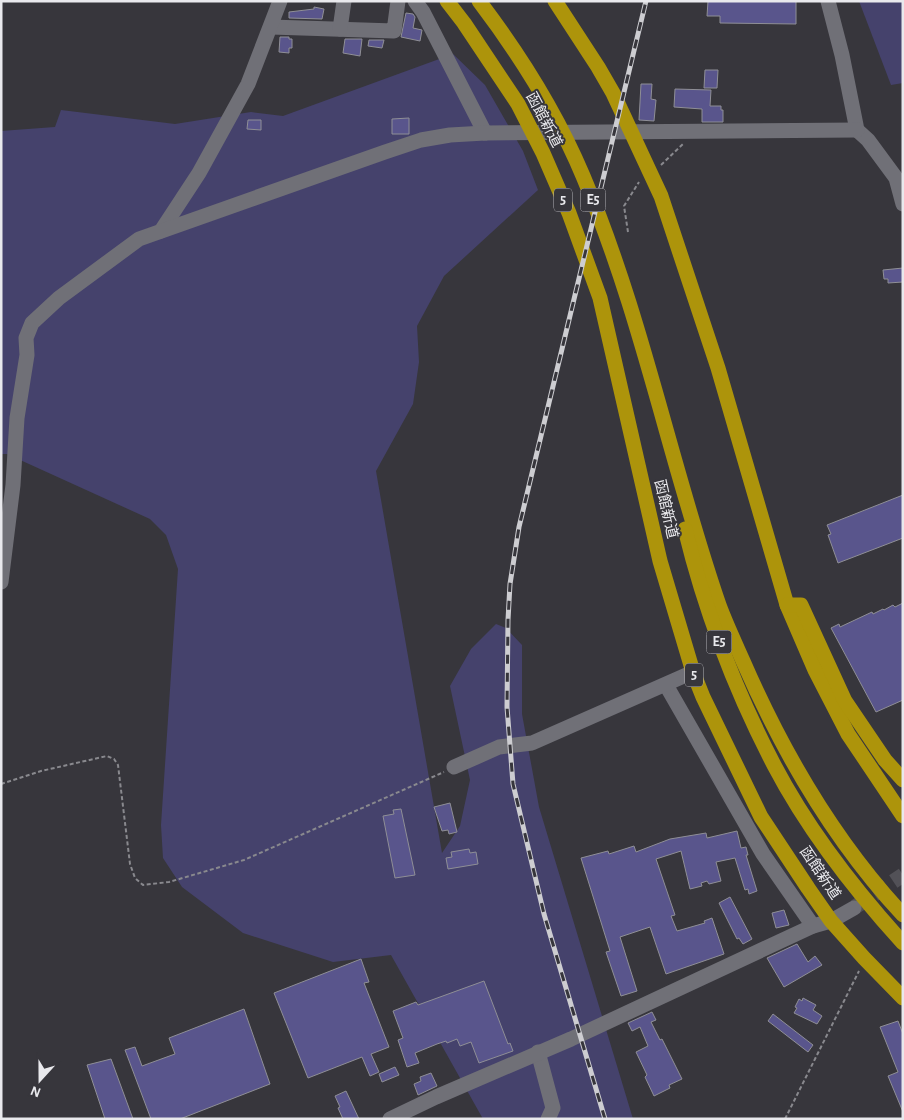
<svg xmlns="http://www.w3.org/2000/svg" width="904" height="1120" viewBox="0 0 904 1120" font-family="'Alegreya Sans','Noto Sans JP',sans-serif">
	<rect width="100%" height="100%" fill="#37363c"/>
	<g fill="#45426c">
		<polygon points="859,1 903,1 903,83 891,85"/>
		<polygon points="453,54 485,85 523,151 538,190 444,276 417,326 419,362 413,404 376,471 442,853 460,826 470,780 450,686 471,649 496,624 506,628 522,645 522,714 539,807 633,1119 483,1119 391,955 333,962 243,933 182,887 163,858 161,825 178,569 166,535 150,519 7,454 1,454 1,131 55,127 61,110 175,124 251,112 283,116"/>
	</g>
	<g fill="#59558c" stroke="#8f8f96">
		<polygon points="708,1 796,1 796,24 720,23 720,16 707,16"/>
		<polygon points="314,7 324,9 322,19 289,18 289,12 314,9"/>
		<polygon points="406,13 413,14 415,17 413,28 422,30 420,41 401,37"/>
		<polygon points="280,37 289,37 289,39 292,39 292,48 289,48 289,53 279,52"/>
		<polygon points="345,39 362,39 360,56 343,53"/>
		<polygon points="369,40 384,40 382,48 368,46"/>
		<polygon points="705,70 718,70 717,88 704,88"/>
		<polygon points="641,84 652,84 651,99 656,100 654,121 639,120"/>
		<polygon points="675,89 711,90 710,106 721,106 721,110 723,110 723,122 702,122 702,109 674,107"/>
		<polygon points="409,118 409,134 392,134 392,119"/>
		<polygon points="248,120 261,120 261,130 247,129"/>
		<polygon points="903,268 903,282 888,283 888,279 884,279 883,270"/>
		<polygon points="903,495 903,538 838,563 828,535 831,534 827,525"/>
		<polygon points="903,603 903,700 876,712 831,628 839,624 840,627 872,612 873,614 883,609 884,610 893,605 895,607"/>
		<polygon points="450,803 457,832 449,834 448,830 442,831 434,807"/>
		<polygon points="401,809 415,875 395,878 383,816 394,814 393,810"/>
		<polygon points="737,831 741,848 746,847 748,855 746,855 757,891 749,894 748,889 745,890 735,858 716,862 721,881 709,884 707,881 701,883 702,886 690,889 681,851 656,859 675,915 671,916 677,931 705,923 704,921 712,918 724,954 666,974 650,927 620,937 637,991 621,996 606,952 610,951 581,858 608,851 609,854 634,846 636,852 670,839 706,833 707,838"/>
		<polygon points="469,849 470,853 476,852 478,864 448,869 446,858 452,857 451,852"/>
		<polygon points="730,897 752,939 743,944 739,938 737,939 719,903"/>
		<polygon points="784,910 789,925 776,928 772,913"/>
		<polygon points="797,944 808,962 815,956 822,965 784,987 767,958"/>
		<polygon points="361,959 369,982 364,983 389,1047 371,1054 379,1072 370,1076 362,1057 308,1078 274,993"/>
		<polygon points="484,981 508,1044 510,1043 513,1051 479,1063 471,1042 460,1046 457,1039 447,1043 446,1041 437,1044 415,1053 419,1063 407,1067 398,1040 403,1038 393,1011 416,1002 418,1005"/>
		<polygon points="803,998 816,1005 813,1010 822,1016 817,1024 794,1013 797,1008 795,1007 799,999 802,1001"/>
		<polygon points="244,1009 270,1084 180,1119 151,1119 125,1050 135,1047 142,1066 175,1054 169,1038"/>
		<polygon points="652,1012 656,1020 651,1022 660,1040 662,1039 682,1079 669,1085 670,1088 654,1096 645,1077 647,1075 636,1052 648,1046 640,1027 632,1031 628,1023"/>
		<polygon points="773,1014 813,1045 808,1052 768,1021"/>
		<polygon points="898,1021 903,1034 903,1112 888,1076 898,1072 880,1027"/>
		<polygon points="111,1059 133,1119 105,1119 87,1065"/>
		<polygon points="395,1067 399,1075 382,1082 379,1074"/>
		<polygon points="431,1073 437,1086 418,1095 414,1084 421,1081 420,1077"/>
		<polygon points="346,1091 359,1119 343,1119 338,1108 340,1107 335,1096"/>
	</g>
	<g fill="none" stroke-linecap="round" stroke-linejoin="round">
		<polyline stroke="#525157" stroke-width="15" stroke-dasharray="15 8" stroke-linecap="butt" points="855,907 903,875"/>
		<g stroke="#89898e" stroke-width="2" stroke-dasharray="4 2.5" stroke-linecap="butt">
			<polyline points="661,165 683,144"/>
			<polyline points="628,232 624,206 639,182"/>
			<polyline points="1,784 41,771 107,756 114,759 118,765 130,864 135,878 143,885 169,882 244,860 444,772"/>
			<polyline points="785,1119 859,971"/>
		</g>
		<g stroke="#707077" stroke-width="15">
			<polyline points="415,1 423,12 485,133"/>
			<polyline points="828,1 842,55 857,130 868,140 896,178 903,204"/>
			<polyline points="271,27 394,31 398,1"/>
			<polyline points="340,29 344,1"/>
			<polyline points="161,231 199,173 248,84 280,1"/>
			<polyline points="1,582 13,485 17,418 27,355 26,338 32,323 59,298 139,239 385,152 421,140 450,135 485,133 857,130"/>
			<polyline points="666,685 763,854 813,926"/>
			<polyline points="454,767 499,747 532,743 693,672"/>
			<polyline points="538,1052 553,1108 548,1119"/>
			<polyline points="390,1119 436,1097 571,1039 813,926 831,921 854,908"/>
		</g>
		<g stroke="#ad940b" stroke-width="15">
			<polyline points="447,1 464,23 518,104 543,153 569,213 600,298 660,561 693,672 703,697 761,817 808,888 831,921 864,958 903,998"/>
			<path d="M479,1C520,55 557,114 583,176C642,315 670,463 719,605C726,624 735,643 743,661C783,753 835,842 903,915"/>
			<polyline points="555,1 598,67 613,93 661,196 718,368 787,605 815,670 848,734 903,816"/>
			<path d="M685,529C705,611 735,690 774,765C808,830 854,889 903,943"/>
			<polyline points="787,605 801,605 845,701 885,760 903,780"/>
		</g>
		<g stroke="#cdcdd1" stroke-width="5">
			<polyline id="rail" points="605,1119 544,914 513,784 507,707 508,620 510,584 519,527 646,1"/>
		</g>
		<use href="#rail" stroke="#37363c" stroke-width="3" stroke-dasharray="9" stroke-linecap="butt"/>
	</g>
	<g text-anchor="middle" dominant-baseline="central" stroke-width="4" stroke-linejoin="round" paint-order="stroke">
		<g fill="#37363c" stroke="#b4b3b8" stroke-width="1">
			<rect x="554" y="188.5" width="18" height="23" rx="4"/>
			<rect x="580.5" y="188.5" width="25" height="23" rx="4"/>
			<rect x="706.5" y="630.5" width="25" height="23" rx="4"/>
			<rect x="685" y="663.5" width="18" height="23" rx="4"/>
		</g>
		<g font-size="14" font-weight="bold" fill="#e9e9ed">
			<text x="563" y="200">5</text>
			<text x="593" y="200">E5</text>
			<text x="719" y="642">E5</text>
			<text x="694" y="675">5</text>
		</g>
		<g font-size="15" fill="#e9e9ed" stroke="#37363c">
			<text transform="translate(544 120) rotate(62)">函館新道</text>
			<text transform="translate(666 509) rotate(77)">函館新道</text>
			<text transform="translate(820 873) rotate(56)">函館新道</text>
		</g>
	</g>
	<rect width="904" height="1120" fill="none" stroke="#e9e9ed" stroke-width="5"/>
	<g transform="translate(40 1080) rotate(201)" stroke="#37363c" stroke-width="4" paint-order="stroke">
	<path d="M0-4L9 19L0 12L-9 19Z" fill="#e9e9ed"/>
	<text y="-8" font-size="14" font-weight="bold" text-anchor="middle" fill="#e9e9ed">N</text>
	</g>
</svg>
